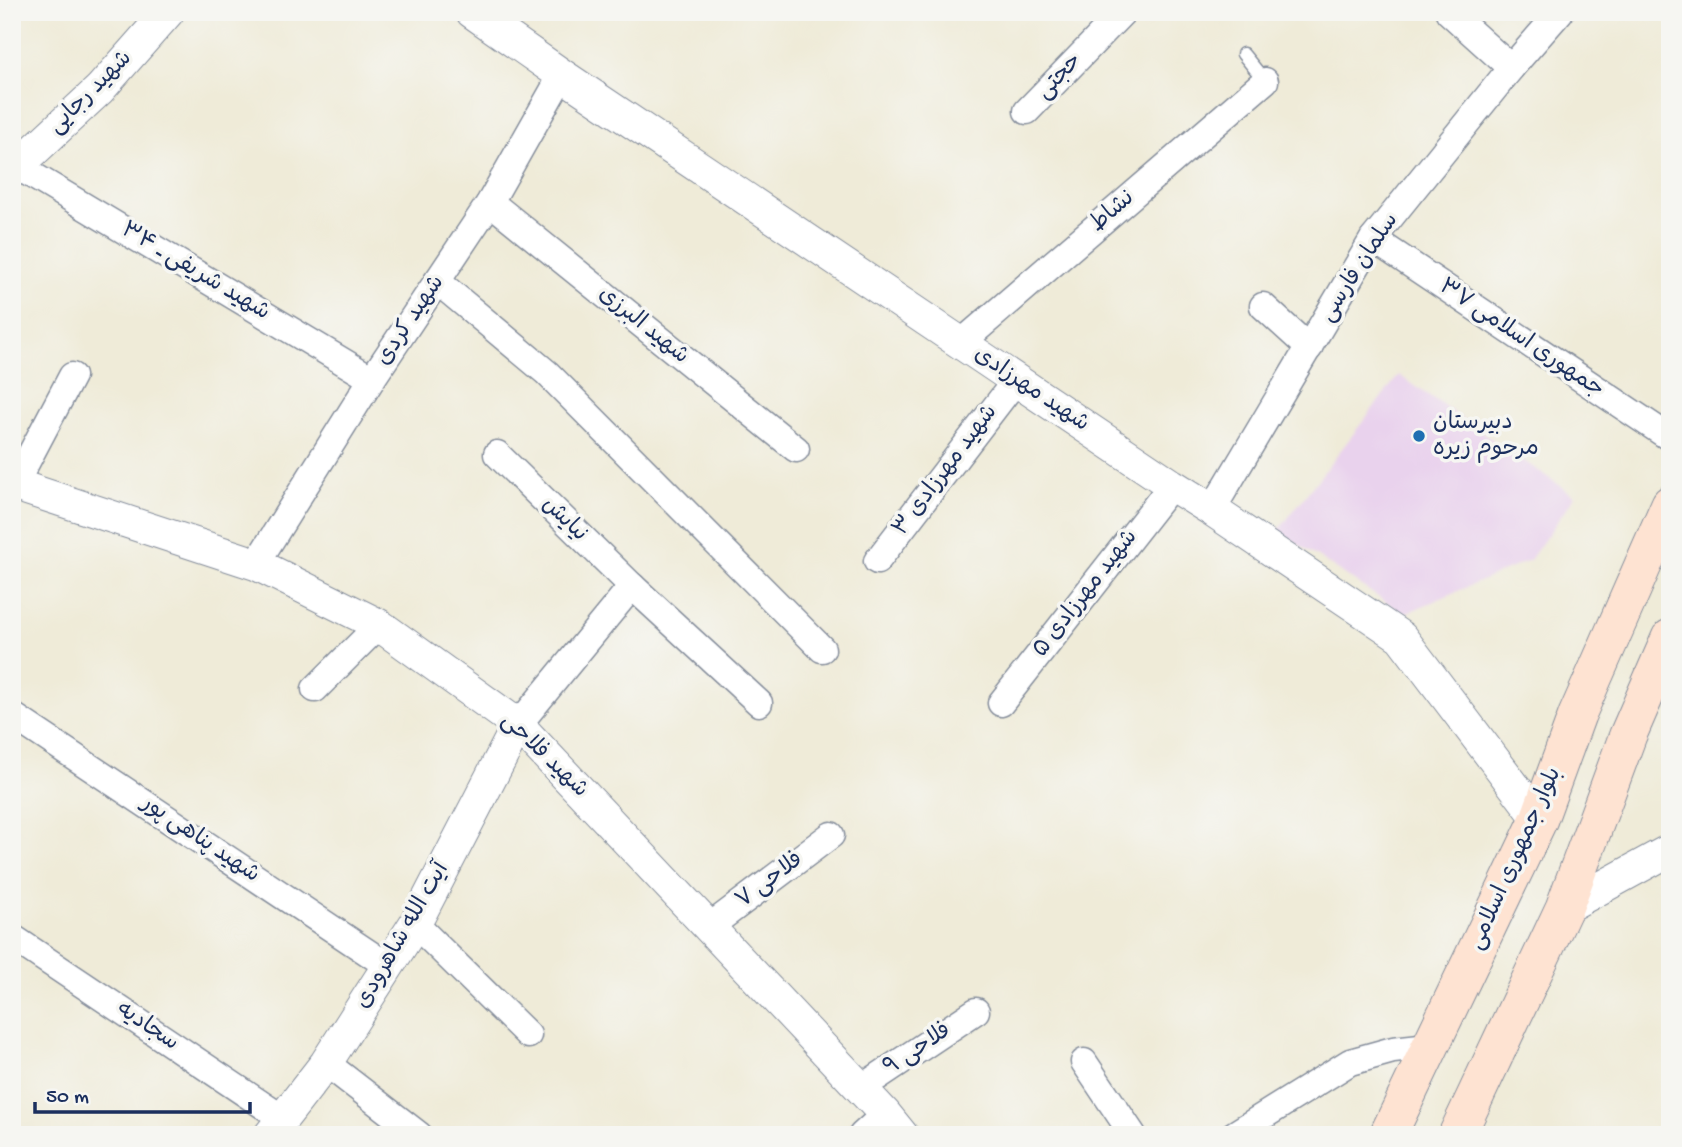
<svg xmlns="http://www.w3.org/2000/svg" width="1682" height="1147" viewBox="0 0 1682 1147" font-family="'Gochi Hand','Playpen Sans Arabic',sans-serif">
	<rect width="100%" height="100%" fill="#f6f6f2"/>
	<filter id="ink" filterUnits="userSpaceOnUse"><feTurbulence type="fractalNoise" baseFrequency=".0143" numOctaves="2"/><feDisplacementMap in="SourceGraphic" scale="14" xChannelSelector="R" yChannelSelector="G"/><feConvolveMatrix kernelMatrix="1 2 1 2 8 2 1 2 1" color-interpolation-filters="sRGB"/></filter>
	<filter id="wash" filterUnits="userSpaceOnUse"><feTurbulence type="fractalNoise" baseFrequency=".00686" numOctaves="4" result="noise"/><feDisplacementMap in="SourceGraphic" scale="28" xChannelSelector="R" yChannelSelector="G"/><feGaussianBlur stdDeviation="1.57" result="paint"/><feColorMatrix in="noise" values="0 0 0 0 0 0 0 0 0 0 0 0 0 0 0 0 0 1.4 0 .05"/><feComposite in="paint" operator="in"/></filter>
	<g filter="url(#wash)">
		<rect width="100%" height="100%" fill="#efebd8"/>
		<polygon fill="#e9d2ed" points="1399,375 1575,496 1530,560 1404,614 1278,531"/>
	</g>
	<g filter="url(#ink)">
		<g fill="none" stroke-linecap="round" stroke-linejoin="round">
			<g stroke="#858d9b" stroke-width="15">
				<polyline id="service" points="1243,54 1265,81"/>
			</g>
			<g stroke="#858d9b" stroke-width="29">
				<g id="minor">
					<polyline points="1449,12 1511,68"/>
					<polyline points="1027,111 1123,12"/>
					<polyline points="17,166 372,379"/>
					<polyline points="490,202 796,449"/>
					<polyline points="1373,239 1670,438"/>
					<polyline points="437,281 547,373 822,649"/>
					<polyline points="1263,306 1309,348"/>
					<polyline points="961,343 1265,81"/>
					<polyline points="497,454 632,586 759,703"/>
					<polyline points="15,484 72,376"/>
					<polyline points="1212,510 1373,239 1511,68 1560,12"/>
					<polyline points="877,561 1016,380"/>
					<polyline points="256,564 372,379 490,202 562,75"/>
					<polyline points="315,689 379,625"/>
					<polyline points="1001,703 1172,485"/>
					<polyline points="12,715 388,966"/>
					<polyline points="518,725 632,586"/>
					<polyline points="415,924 528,1035"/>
					<polyline points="709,927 831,835"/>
					<polyline points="12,937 282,1118"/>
					<polyline points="1084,1062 1133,1135"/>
					<polyline points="326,1063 419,1135"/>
					<polyline points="861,1088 976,1011"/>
					<polyline points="862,1135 885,1114"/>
					<polyline points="1233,1135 1350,1062 1393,1050 1429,1046"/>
				</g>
			</g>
			<g stroke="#858d9b" stroke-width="34">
				<g id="tertiary">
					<polyline points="472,12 562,75 1172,485 1212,510 1401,637 1539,819"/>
					<polyline points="12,171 100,89 168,12"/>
					<polyline points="12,484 256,564 379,625 518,725 885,1114 902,1135"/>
					<polyline points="1564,908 1670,850"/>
					<polyline points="270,1135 326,1063 415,924 518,725"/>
				</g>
			</g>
			<g stroke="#858d9b" stroke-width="39">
				<g id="secondary">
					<polyline points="1388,1135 1539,819 1577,715 1670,504"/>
					<polyline points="1457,1135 1564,908 1628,735 1670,638"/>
				</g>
			</g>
			<use href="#service" stroke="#fff" stroke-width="12"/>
			<use href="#minor" stroke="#fff" stroke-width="26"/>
			<use href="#tertiary" stroke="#fff" stroke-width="32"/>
			<use href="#secondary" stroke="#fee3d2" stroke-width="37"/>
		</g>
	</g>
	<circle fill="#1f6fb2" stroke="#f6f6f2" stroke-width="2.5" cx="1419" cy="436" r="7"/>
	<g text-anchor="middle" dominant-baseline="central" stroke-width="7" stroke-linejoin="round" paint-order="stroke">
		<g font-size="23" fill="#1b2f5e" stroke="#f6f6f2">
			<text transform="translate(1060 77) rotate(-46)">حجتی</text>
			<text transform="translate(91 93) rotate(-45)">شهید رجایی</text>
			<text transform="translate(1113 212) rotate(-41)">نشاط</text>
			<text transform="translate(1360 268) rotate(-57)">سلمان فارسی</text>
			<text transform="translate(195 272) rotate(31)">شهید شریفی ـ ۳۴</text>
			<text transform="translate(411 321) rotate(-56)">شهید کردی</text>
			<text transform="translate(643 326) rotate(39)">شهید البرزی</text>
			<text transform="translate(1521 339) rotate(34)">جمهوری اسلامی ۳۷</text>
			<text transform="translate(1031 390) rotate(34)">شهید مهرزادی</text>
			<text transform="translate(946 471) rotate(-53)">شهید مهرزادی ۳</text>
			<text transform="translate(564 520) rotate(44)">نیایش</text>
			<text transform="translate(1086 594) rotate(-52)">شهید مهرزادی ۵</text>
			<text transform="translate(544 756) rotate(44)">شهید فلاحی</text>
			<text transform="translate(200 840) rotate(34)">شهید پناهی پور</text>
			<text transform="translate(1516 859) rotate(-66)">بلوار جمهوری اسلامی</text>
			<text transform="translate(770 881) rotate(-37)">فلاحی ۷</text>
			<text transform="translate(403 936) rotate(-60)">آیت الله شاهرودی</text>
			<text transform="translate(147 1027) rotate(34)">سجادیه</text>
			<text transform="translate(918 1050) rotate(-34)">فلاحی ۹</text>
		</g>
		<g font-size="23" fill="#1b2f5e" stroke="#f6f6f2" text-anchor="start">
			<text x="1433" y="423">دبیرستان<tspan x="1433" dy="26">مرحوم زیره</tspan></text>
		</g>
	</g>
	<rect width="1682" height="1147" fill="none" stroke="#f6f6f2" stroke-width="42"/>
	<path d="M35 1102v10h215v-10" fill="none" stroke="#1b2f5e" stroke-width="3.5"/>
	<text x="46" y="1102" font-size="21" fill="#1b2f5e" stroke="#f6f6f2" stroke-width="5" paint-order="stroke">50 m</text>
</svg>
